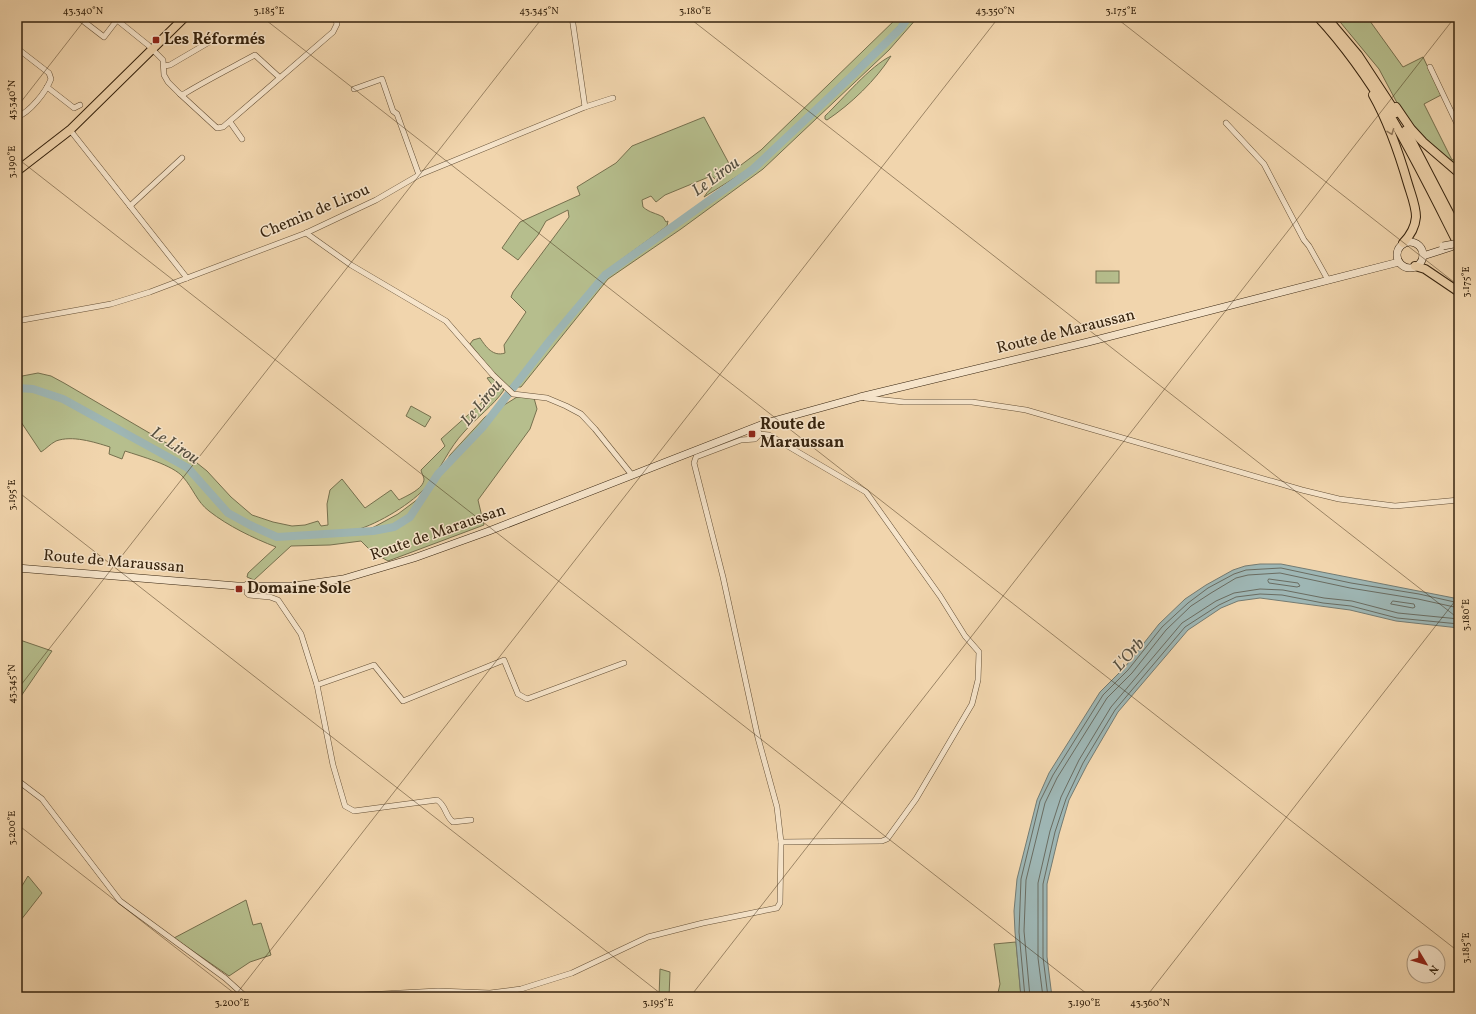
<svg xmlns="http://www.w3.org/2000/svg" width="1476" height="1014" viewBox="0 0 1476 1014" font-family="Vollkorn,serif">
	<rect width="100%" height="100%" fill="#f1d5ad"/>
	<filter id="stains"><feTurbulence type="fractalNoise" baseFrequency=".005" numOctaves="4"/><feColorMatrix values="0 0 0 0 .2 0 0 0 0 .09 0 0 0 0 .02 0 0 0 .5 -.17"/></filter>
	<radialGradient id="worn" r=".72"><stop offset=".6" stop-color="#630" stop-opacity="0"/><stop offset="1" stop-color="#630" stop-opacity=".3"/></radialGradient>
	<g fill="#b6be8d" stroke="#76704e">
		<path d="M898,17H906L893,32L752,167L704,197C708,190 714,187 717,180L711,176L665,195L656,202L651,196L642,200L643,207C650,213 656,213 663,217L666,222L668,221L667,226L603,273L514,384L509,387L499,379L470,344L473,340L480,338C486,347 493,357 505,353L504,345L526,312L511,297L513,292L569,217L568,210L546,221L538,235L518,260L502,248L520,222L580,195L577,187L616,163L632,146L704,117L733,171L761,150Z"/>
		<polygon points="910,17 918,17 889,50 763,169 681,229 608,279 521,387 517,387 552,340 607,275 699,206 756,168 896,34"/>
		<polygon points="1336,17 1367,17 1403,67 1423,57 1441,95 1424,104 1452,160 1459,156 1459,169 1421,137 1403,114 1379,69"/>
		<path d="M891,56C876,80 851,104 827,120L825,119V116C843,99 870,66 891,56Z"/>
		<rect x="1096" y="271" width="23" height="12"/>
		<path d="M38,373L51,376L64,383L187,455L207,471L231,497L252,515L273,522L292,526L305,525L318,521L321,526L328,525L327,504L330,490L342,479L365,508L391,490L399,500C406,496 424,489 424,479C424,477 421,472 421,470L445,446L441,439L496,390L487,378L491,377L504,390C493,406 477,417 464,432C449,448 441,468 428,485C413,503 378,524 356,530L280,536L281,538L353,534L374,527L398,514L430,490L450,455L485,417L517,397L534,398L537,409L530,429L478,500L484,525L388,561L372,552L361,541L330,545L291,546L254,580L247,577L248,573L276,547C253,538 228,526 209,511C197,502 193,488 183,477C173,465 140,456 125,451L122,459L109,454L110,447C94,442 72,435 56,441C50,444 46,449 41,452L17,416V377Z"/>
		<polygon points="411,406 431,417 425,427 406,416"/>
		<polygon points="17,639 52,651 17,702"/>
		<polygon points="28,876 42,893 17,925 17,894"/>
		<polygon points="246,900 253,925 261,923 271,955 250,962 229,976 174,938"/>
		<polygon points="1016,942 1021,997 997,997 1000,984 994,944"/>
		<polygon points="660,969 670,972 669,997 659,997"/>
	</g>
	<polygon fill="#9eb6b4" stroke="#747b72" points="1260,564 1281,564 1459,599 1459,628 1396,621 1350,610 1260,598 1238,601 1221,608 1188,630 1118,712 1087,765 1069,800 1059,834 1047,884 1047,957 1052,997 1021,997 1015,932 1014,911 1017,879 1037,800 1049,773 1100,692 1125,667 1159,624 1185,599 1206,585 1233,570 1245,566"/>
	<g fill="none" stroke-linecap="round" stroke-linejoin="round">
		<g stroke="#6a6c61" stroke-width="1">
			<polygon points="1269,579 1298,583 1300,586 1297,587 1269,583 1268,581"/>
			<polygon points="1393,601 1414,604 1415,607 1413,608 1391,604"/>
			<polyline points="1025,997 1019,932 1021,879 1040,801 1053,775 1103,695 1128,670 1162,627 1188,603 1208,588 1234,574 1246,570 1281,568 1351,583 1419,594 1459,603"/>
			<polyline points="1030,997 1024,931 1026,880 1045,803 1057,778 1107,698 1132,673 1166,630 1191,606 1211,593 1236,578 1248,575 1280,573 1350,588 1418,599 1459,608"/>
			<polyline points="1043,997 1038,958 1038,883 1050,831 1061,797 1079,760 1111,707 1182,623 1216,601 1234,593 1260,589 1283,590 1324,598 1352,601 1398,613 1459,619"/>
			<polyline points="1048,997 1043,957 1043,884 1055,832 1066,799 1083,763 1115,710 1185,627 1219,605 1236,597 1260,594 1282,595 1323,603 1351,606 1397,618 1459,624"/>
		</g>
		<polyline stroke="#9eb6b4" stroke-width="8" points="17,388 33,389 63,399 188,468 228,513 250,525 277,537 373,531 394,527 410,517 438,474 482,428 551,339 605,275 753,169 853,75 901,28 908,17"/>
		<g stroke="#655036" stroke-width="6">
			<g id="minor">
				<polyline points="78,17 104,37 117,20"/>
				<path d="M119,17L117,20L148,45L163,60L164,75L168,82L180,94H184C207,80 231,68 255,55L279,77"/>
				<polyline points="572,17 585,107"/>
				<polyline points="164,66 170,65 211,41 215,35"/>
				<polyline points="1430,67 1459,128"/>
				<polyline points="47,87 74,108 80,105"/>
				<polyline points="354,89 382,79 393,111 397,114 419,175"/>
				<polyline points="180,94 217,128 223,127 333,32 337,24 335,17"/>
				<path d="M17,117C30,112 46,92 51,79L49,73L18,49"/>
				<polyline points="230,122 242,139"/>
				<polyline points="1226,123 1264,164 1304,240 1309,246 1328,280"/>
				<polyline points="70,130 187,278"/>
				<polyline points="130,206 182,158"/>
				<polyline points="306,233 351,265 446,321 493,375 513,394 547,398 566,406 581,414 595,429 632,475"/>
				<polyline points="17,321 111,304 150,292 306,233 376,200 419,175 585,107 613,98"/>
				<polyline points="865,398 904,402 972,402 1026,410 1302,490 1339,499 1395,506 1459,500"/>
				<polyline points="757,426 759,434 769,435 866,492 940,596 965,636 979,652 978,680 972,704 916,799 887,839 882,841 781,842"/>
				<path d="M247,584V593L249,595L270,597L278,600L301,634L317,685L333,765L345,806L354,811L437,800C446,805 445,816 453,822L471,820"/>
				<polyline points="317,685 374,665 403,701 504,660 518,694 527,699 624,663"/>
				<polyline points="17,780 42,799 120,901 225,978 246,997"/>
				<polyline points="326,997 438,991 490,993 521,989 572,973 648,937 703,923 777,908 780,903 781,842 777,807 758,738 723,577 694,463 696,457 741,440 755,439 760,434"/>
			</g>
		</g>
		<g stroke="#36230e" stroke-width="8">
			<g id="secondary">
				<circle cx="1410" cy="255" r="13"/>
				<polyline points="1423,256 1451,247"/>
				<polyline points="17,568 237,586 294,586 343,579 414,558 489,531 766,423 860,397 1088,342 1399,262"/>
			</g>
		</g>
		<g stroke="#36230e" stroke-width="10">
			<polyline id="primary" points="17,171 70,130 185,17"/>
		</g>
		<g stroke="#36230e" stroke-width="10">
			<g id="trunk">
				<path d="M1318,17C1380,84 1418,165 1459,246"/>
				<polyline points="1326,17 1358,55 1396,113"/>
				<path d="M1373,95C1389,123 1399,153 1408,184C1411,194 1416,206 1416,217C1415,228 1410,236 1403,243"/>
				<polyline points="1396,107 1411,129 1423,142 1459,173"/>
				<polyline points="1406,130 1459,232"/>
				<polyline points="1415,266 1425,269 1459,292"/>
			</g>
		</g>
		<use href="#minor" stroke="#f6e4ca" stroke-width="5"/>
		<use href="#secondary" stroke="#f6e4ca" stroke-width="7"/>
		<use href="#primary" stroke="#f1d5ad" stroke-width="8"/>
		<use href="#trunk" stroke="#f1d5ad" stroke-width="8"/>
		<g stroke="#36230e" stroke-width="8" stroke-linecap="butt">
			<polyline id="secondary-bridge" points="1443,246 1459,243"/>
		</g>
		<use href="#secondary-bridge" stroke="#f6e4ca" stroke-width="7"/>
	</g>
	<defs><path id="oneway-chevron" d="M-2-3.5L2.5 0L-2 3.5" fill="none" stroke-width="1.6" stroke-linecap="round" stroke-linejoin="round"/></defs>
	<use stroke="#947c5e" href="#oneway-chevron" transform="translate(1391 132) rotate(69)"/>
	<path fill="none" stroke="#36230e" stroke-width="1" stroke-opacity="0.45" d="M262,17L1459,952M688,17L1459,619M1115,17L1459,286M17,107L87,17M17,158L1091,997M17,491L665,997M17,690L543,17M17,824L239,997M234,997L999,17M690,997L1455,17M1146,997L1459,596"/>
	<g fill="#8f2418" stroke="#f6e4ca" stroke-width="1.5">
		<rect x="152" y="36" width="8" height="8" rx="2"/>
		<rect x="748" y="430" width="8" height="8" rx="2"/>
		<rect x="235" y="585" width="8" height="8" rx="2"/>
	</g>
	<g text-anchor="middle" dominant-baseline="central" stroke-width="3" stroke-linejoin="round" paint-order="stroke">
		<g font-size="16" font-weight="bold" fill="#36230e" stroke="#f6e4ca" text-anchor="start">
			<text x="164" y="40">Les Réformés</text>
			<text x="760" y="425">Route de<tspan x="760" dy="18">Maraussan</tspan></text>
			<text x="247" y="589">Domaine Sole</text>
		</g>
		<g font-size="16" fill="#36230e" stroke="#f6e4ca">
			<text transform="translate(315 212) rotate(-23)">Chemin de Lirou</text>
			<text transform="translate(1066 332) rotate(-14)">Route de Maraussan</text>
			<text transform="translate(438 533) rotate(-19)">Route de Maraussan</text>
			<text transform="translate(114 562) rotate(5)">Route de Maraussan</text>
		</g>
		<g font-size="17" font-style="italic" fill="#554f40" stroke="#f6e4ca">
			<text transform="translate(716 177) rotate(-36)">Le Lirou</text>
			<text transform="translate(482 403) rotate(-50)">Le Lirou</text>
			<text transform="translate(175 446) rotate(33)">Le Lirou</text>
			<text transform="translate(1129 655) rotate(-48)">L'Orb</text>
		</g>
	</g>
	<rect width="1476" height="1014" fill="none" stroke="#f1d5ad" stroke-width="44"/>
	<g transform="translate(1426 964) rotate(128)"><circle r="19" fill="#f6e4ca" stroke="#a9977f"/>
	<path d="M0-3L7 15L0 10L-7 15Z" fill="#8f2418"/>
	<text y="-6" font-size="11" font-weight="bold" text-anchor="middle" fill="#36230e">N</text>
	</g>
	<rect x="22" y="22" width="1432" height="970" fill="none" stroke="#36230e" stroke-width="1.5"/>
	<g font-size="10" text-anchor="middle" fill="#36230e">
		<text x="83" y="14">43.340°N</text>
		<text x="269" y="14">3.185°E</text>
		<text x="539" y="14">43.345°N</text>
		<text x="695" y="14">3.180°E</text>
		<text x="995" y="14">43.350°N</text>
		<text x="1121" y="14">3.175°E</text>
		<text transform="translate(11 100) rotate(-90)" y="4">43.340°N</text>
		<text transform="translate(11 162) rotate(-90)" y="4">3.190°E</text>
		<text transform="translate(1465 282) rotate(-90)" y="4">3.175°E</text>
		<text transform="translate(11 495) rotate(-90)" y="4">3.195°E</text>
		<text transform="translate(1465 615) rotate(-90)" y="4">3.180°E</text>
		<text transform="translate(11 684) rotate(-90)" y="4">43.345°N</text>
		<text transform="translate(11 828) rotate(-90)" y="4">3.200°E</text>
		<text transform="translate(1465 948) rotate(-90)" y="4">3.185°E</text>
		<text x="232" y="1006">3.200°E</text>
		<text x="658" y="1006">3.195°E</text>
		<text x="1084" y="1006">3.190°E</text>
		<text x="1150" y="1006">43.360°N</text>
	</g>
	<rect width="100%" height="100%" filter="url(#stains)"/>
	<rect width="100%" height="100%" fill="url(#worn)"/>
</svg>
